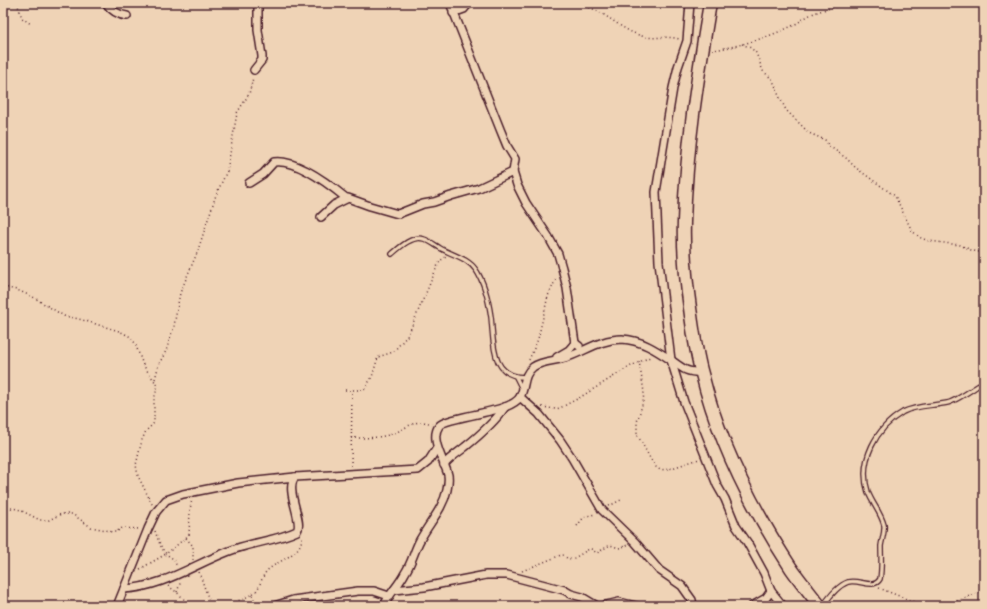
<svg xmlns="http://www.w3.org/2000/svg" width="987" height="609" viewBox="0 0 987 609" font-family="'Patrick Hand',sans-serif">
	<rect width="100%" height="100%" fill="#efd3b6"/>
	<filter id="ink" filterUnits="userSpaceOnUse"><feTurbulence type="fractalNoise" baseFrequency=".025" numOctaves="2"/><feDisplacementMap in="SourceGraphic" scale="8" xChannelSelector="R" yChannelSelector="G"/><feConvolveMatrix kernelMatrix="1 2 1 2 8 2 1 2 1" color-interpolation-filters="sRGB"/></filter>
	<g filter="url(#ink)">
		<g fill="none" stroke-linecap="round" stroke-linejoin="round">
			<g stroke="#4a1f2b" stroke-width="6">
				<g id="lane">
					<path d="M392,254C400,247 413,235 424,239C430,241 435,245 440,248C452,255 468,258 476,270C484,282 489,303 491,317C494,342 490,377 525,377"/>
					<polyline points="516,377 522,389"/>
					<path d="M823,606C829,597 837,586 848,582C859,579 874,590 880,579C882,568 881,557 881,546C882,539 885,532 884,525C881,513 872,503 868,492C858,461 876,428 903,412C916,405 933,406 947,403C957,401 975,387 984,382"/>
				</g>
			</g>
			<g stroke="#4a1f2b" stroke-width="10">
				<g id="street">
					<path d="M106,3C111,10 118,15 127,16"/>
					<polyline points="450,3 500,129 507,146 515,159 513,172 517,185 526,203 548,236 558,254 562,268 567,288 575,343"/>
					<polyline points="690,3 687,41 678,67 673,88 656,192 659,262 671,360 684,402 717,485 725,499 736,526 747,542 764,573 771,591 783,606"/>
					<polyline points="453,13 464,9 469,3"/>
					<polyline points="254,70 262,60 262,56 258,30 258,3"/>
					<path d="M249,183L263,174L274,162C297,159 329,184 346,198"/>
					<polyline points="321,217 334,205 348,198 370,206 398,214 423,204 434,202 451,196 479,188 513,172"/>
					<polyline points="557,357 569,350 575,343 579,346"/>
					<polyline points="520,397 539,414 560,440 572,458 602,510 635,542 659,570 682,586 692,600 693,606"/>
					<path d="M444,465C450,457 458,453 465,447C480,435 494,423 505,407"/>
					<path d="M124,589C165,587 197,562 235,549C255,542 278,540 297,531C304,521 284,490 295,477L418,470L428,462L437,448"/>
					<polyline points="394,590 424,587 486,575 507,575 564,590 571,594 582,597 597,606"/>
					<polyline points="117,606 148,529 156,512 166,500 183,494 238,483 295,477"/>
					<polyline points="274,606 293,600 358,591 374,591 389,596"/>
					<path d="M384,606C389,594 399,585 405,573C412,563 414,551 420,540C429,523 443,509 447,490C448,485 449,480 448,475C445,462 429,439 439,426C443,419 493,412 505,407C510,405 517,402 520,397C526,386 522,376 533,367C541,361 555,361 565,358C584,352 600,339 622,339C641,340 656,350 671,360C675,363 679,366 684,369C689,372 695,372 701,373"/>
					<polyline points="602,606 619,602 636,606"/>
					<polyline points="752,606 766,598 771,591"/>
				</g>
			</g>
			<g stroke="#4a1f2b" stroke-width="15">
				<path id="highway" d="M710,3C698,75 686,149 684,222C683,251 686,280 690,308C693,330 696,353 702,374C719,443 752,508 791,568C800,581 810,593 820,606"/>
			</g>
			<g stroke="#4a1f2b" stroke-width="1.5" stroke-dasharray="1 3" stroke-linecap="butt">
				<polyline points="17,3 22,18 31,24"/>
				<path d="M578,3C586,6 594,9 601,13C616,22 625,31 642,36C654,40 666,35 679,39"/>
				<polyline points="742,44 751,48 756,53 763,71 772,79 775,85 779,96 786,110 809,133 825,140 829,146 846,158 856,168 895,196 912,231 921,238 929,241 960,245 971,250 978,252 984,251"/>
				<path d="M712,50C738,47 766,38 790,27C799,23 807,15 817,12C828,8 841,6 853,3"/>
				<polyline points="3,287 17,290 33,297 64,316 79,319 119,331 129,336 135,343 143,365 156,383 157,388 154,400 154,421 153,424 146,431 142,440 136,465 138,476 153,506"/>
				<polyline points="529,360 538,339 548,296 557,277"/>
				<polyline points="639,361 644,392 643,402 637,422 637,434 651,460 656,467 660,470 669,469 699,459"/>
				<polyline points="155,379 159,364 166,351 174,326 180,293 197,253 216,195 227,171 237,113 249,94 253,78"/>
				<polyline points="345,390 364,390 372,377 378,357 393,352 408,335 437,267 441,260 446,257"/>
				<polyline points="542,407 555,409 560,408 579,398 629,367 652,356"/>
				<path d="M351,438C365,438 379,438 392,434C408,428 414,418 432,424"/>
				<polyline points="351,466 352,391"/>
				<polyline points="609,506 623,499"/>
				<polyline points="3,507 18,509 40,520 49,520 61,514 72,514 91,527 106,530 112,532 116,532 122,528 140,529"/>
				<polyline points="577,526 584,517 595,514"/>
				<path d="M155,531C159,542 162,554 174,559L177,567"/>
				<polyline points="186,538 193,546 193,560"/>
				<polyline points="140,569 166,554 189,535 190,510 192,499"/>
				<path d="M522,571L561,555H563L568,559C578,559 587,548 591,549C593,550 595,552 597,553L610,545L619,548L628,545"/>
				<polyline points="199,572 211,606"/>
				<path d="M168,586C177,592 183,597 189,606"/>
				<polyline points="879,588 924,606"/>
				<polyline points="177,592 181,581"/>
				<polyline points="252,595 257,606"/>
				<path d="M228,606C236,601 247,598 255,592C261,587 261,575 269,569C281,559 303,554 302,535"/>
				<polyline points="946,606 984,590"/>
			</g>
			<use href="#lane" stroke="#efd3b6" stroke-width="3.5"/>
			<use href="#street" stroke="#efd3b6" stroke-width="7"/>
			<use href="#highway" stroke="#efd3b6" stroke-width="12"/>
		</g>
	</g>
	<rect width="987" height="609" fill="none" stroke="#efd3b6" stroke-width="16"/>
	<rect x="8" y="8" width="971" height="593" fill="none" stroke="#4a1f2b" stroke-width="1.5" filter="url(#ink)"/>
</svg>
